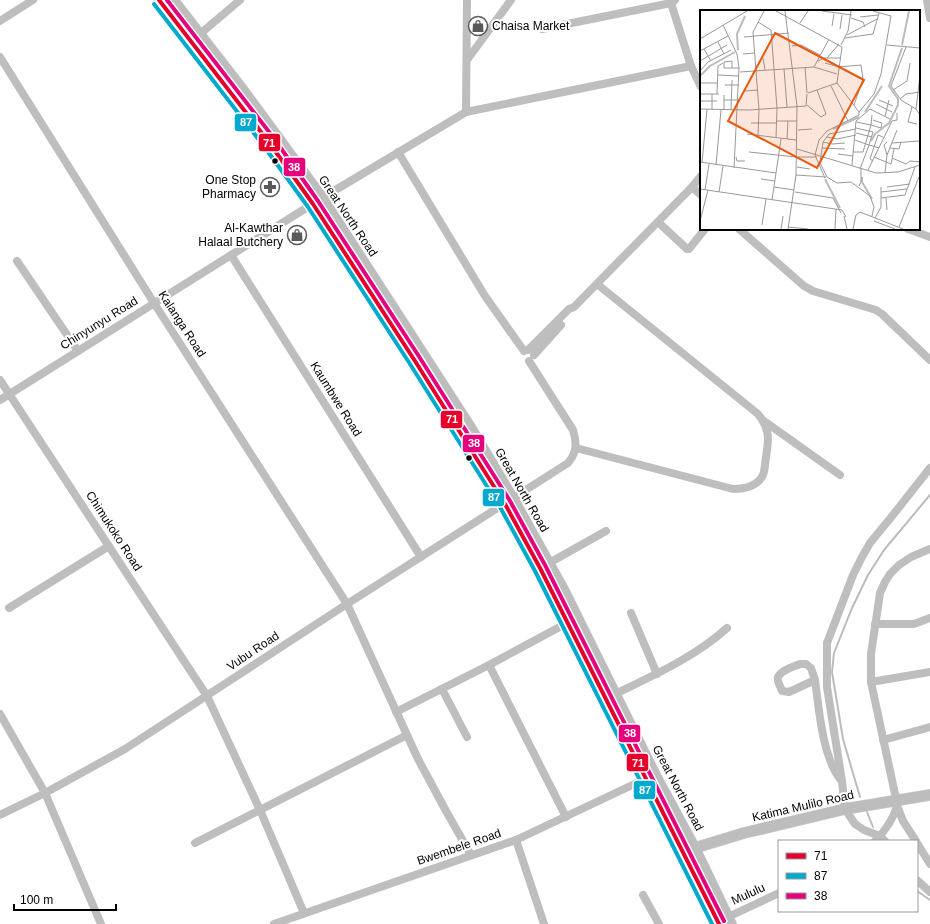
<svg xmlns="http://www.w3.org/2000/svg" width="930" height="924" viewBox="0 0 930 924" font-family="Helvetica,sans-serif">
	<rect width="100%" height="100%" fill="#fff"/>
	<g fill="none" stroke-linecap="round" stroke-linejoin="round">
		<g stroke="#bcbcbc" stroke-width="2">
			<polyline points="860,797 843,739 832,672 834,653 852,608 868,575 884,550 930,495"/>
			<polyline points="867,812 873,827"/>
			<polyline points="917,891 930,900"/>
		</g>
		<g stroke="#dbdbdb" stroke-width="12">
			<g id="major">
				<polyline points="159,0 268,141 313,204 415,361 505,504 540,568 661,810 683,851 719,924"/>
				<polyline points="173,0 242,89 322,198 470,427 513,499 564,591 654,773 694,847 731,924"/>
				<polyline points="688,850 744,833 845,809 930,795"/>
			</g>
		</g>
		<g stroke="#bebebe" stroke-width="8">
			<polyline points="670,0 691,66 701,87"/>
			<polyline points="927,0 930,18"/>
			<polyline points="0,21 33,0"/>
			<polyline points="542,29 671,3 675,0"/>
			<polyline points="200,34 240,0"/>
			<polyline points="0,57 154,303 347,604 418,759 446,811 471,855"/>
			<polyline points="467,60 511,0"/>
			<polyline points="466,112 467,0"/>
			<polyline points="398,152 485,296 524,351"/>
			<polyline points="692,187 701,195"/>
			<polyline points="658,222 687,249 689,249 705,229"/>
			<polyline points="739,229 804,286 813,291 876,310 882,314 930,360"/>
			<polyline points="908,229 930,237"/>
			<polyline points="231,255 421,557"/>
			<polyline points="17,261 78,351"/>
			<polyline points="528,350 569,309 574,307 692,187 701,176"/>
			<polyline points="534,355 561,325"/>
			<polyline points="0,380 207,696 260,810 304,913"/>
			<polyline points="0,400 322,198 466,112 691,66"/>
			<polyline points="764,421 840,475"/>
			<path d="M576,448L733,489C744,489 757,487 763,475C765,470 765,463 766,457C769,439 770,429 758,414L597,284"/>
			<polyline points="549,563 606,531"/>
			<polyline points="9,608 109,546"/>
			<polyline points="631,613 657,674"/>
			<polyline points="875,624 914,624 930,618"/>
			<path d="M800,664H806L811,668L815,680L789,692L782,691C781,688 779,685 778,681C775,672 793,667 800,664Z"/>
			<polyline points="489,665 566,817"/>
			<path d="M815,680C819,709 822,755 840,779"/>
			<polyline points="871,682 930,672"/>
			<polyline points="442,689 467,737"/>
			<path d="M615,694C654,675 695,657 727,628"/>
			<polyline points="396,712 489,665 567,623"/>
			<polyline points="0,714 45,793 101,924"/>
			<polyline points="883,740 930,727"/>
			<path d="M0,815L45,793L125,749L347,604L568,463C577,452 577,444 573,430L529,361"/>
			<polyline points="516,840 544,924"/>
			<path d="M875,841C885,831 893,820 897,806"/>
			<polyline points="885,841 880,836 864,830 855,824 845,809 842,781 827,687 827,643 853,575 862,557 870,543 893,515 930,468"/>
			<polyline points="916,841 903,821 898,808 871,682 871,654 880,593 885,582 890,574 899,565 911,557 930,549"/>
			<polyline points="195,843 407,735"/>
			<polyline points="917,843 930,864"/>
			<polyline points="917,880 930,892"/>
			<polyline points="643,895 659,924"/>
			<polyline points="728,917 779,893"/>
			<polyline points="274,924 516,840 645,779"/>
		</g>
		<use href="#major" stroke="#bdbdbd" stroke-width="11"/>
		<g stroke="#fff" stroke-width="7">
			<polyline id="bus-1" points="159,0 268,141 313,204 415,361 505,504 540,568 719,924"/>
		</g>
		<g stroke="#fff" stroke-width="7">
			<polyline id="bus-2" points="154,4 263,145 308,207 410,364 500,507 535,571 712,924"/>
		</g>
		<g stroke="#fff" stroke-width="7">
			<polyline id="bus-3" points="167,0 273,137 318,201 420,358 510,501 545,565 724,921"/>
		</g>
		<use href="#bus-1" stroke="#e4002b" stroke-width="4"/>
		<use href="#bus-2" stroke="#00a9ce" stroke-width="4"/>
		<use href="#bus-3" stroke="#e5007d" stroke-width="4"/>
	</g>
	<defs>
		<g id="shop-ring" transform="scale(1)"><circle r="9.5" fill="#fff" stroke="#595959" stroke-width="1.5"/><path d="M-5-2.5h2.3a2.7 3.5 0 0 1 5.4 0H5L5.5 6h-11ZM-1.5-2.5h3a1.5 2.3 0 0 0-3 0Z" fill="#595959"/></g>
		<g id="pharmacy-ring" transform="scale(1)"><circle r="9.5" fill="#fff" stroke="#595959" stroke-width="1.5"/><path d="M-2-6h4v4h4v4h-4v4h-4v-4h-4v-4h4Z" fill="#595959"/></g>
	</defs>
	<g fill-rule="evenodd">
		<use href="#shop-ring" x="478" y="26"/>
		<use href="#pharmacy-ring" x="270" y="187"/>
		<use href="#shop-ring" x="297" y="235"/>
	</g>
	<g fill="#000" stroke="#fff" stroke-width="1.5">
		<circle cx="275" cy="161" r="3.5"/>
		<circle cx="469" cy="458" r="3.5"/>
	</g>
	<g text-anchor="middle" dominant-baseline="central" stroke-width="4" stroke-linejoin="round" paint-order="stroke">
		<g font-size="12" fill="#000" stroke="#fff" text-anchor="end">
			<text x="492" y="26" text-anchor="start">Chaisa Market</text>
			<text x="256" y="180">One Stop<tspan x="256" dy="14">Pharmacy</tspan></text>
			<text x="283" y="228">Al-Kawthar<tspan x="283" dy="14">Halaal Butchery</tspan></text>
		</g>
		<g font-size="12" fill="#000" stroke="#fff">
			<text transform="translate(348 216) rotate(56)">Great North Road</text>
			<text transform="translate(99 323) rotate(-32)">Chinyunyu Road</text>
			<text transform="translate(182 324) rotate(57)">Kalanga Road</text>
			<text transform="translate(336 399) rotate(58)">Kaumbwe Road</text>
			<text transform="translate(522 490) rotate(60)">Great North Road</text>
			<text transform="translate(114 531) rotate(57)">Chimukoko Road</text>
			<text transform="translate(253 651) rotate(-34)">Vubu Road</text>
			<text transform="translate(678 788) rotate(62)">Great North Road</text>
			<text transform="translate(803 806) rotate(-13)">Katima Mulilo Road</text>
			<text transform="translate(459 847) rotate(-19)">Bwembele Road</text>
			<text transform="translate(748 894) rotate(-25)">Mululu</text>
		</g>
	</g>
	<g transform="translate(700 10)">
		<rect width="220" height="220" fill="#fff"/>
		<path fill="none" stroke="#bcbcbc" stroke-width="2" d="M202,35L209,1M38,40L37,24L45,6M0,66L10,56L35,42M165,102L182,76M133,119L159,107M171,131L175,124L189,113L198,95V89L189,76L202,38M162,167V172L172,189M125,169L140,198"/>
		<path fill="none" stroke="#999" stroke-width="1" d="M76,1L142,37L137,73L108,83M85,1L97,96L96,165L88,219M122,1L152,5M160,7L178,5M151,8L163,12L165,17M58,12L71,20L77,98L76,128M100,13L108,1M23,15L37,44L39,58L34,158M132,16L134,4M140,19L142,5M147,25L177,9M44,27L89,23M145,28L173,24L179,3M0,29L47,1M18,32L24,44M141,35L148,21L151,1M187,35L220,38M92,36L101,35L120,45M206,37L191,76L201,90L216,99L220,105M4,39L11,51M0,41L28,26M43,44L55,43M63,48L65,60M127,48L139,34M0,51L27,35M118,51L124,48H141M125,53L139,57L161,55L163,69L154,95M105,57L107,83M114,57L129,29M32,58V51L24,52V58H39M84,59L87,97M0,61L8,52L31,40M40,62L114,57L137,64M18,65L39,66M0,73H17M137,73L159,102L174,84L181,64L191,6L173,1M25,75H39M131,76L148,111M193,80L207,71L210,53M45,81L58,80M0,84H19M12,84V100M17,84L18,56L23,53M24,85V100M200,89L206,84L220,82M24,90H39M179,90L193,96M0,91H17M176,94L192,102M107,95L121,107L126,104L117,80M212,97L208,112L217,114M0,99L49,100L106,96L107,84M216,99L220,65M31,100L32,70M172,105L171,115L181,118L182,113L173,110M185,106L189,90M77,111H97M51,113H76M156,119L129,124L123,132L120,153L127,167L137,173L151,172L170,186L174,197L172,206M98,120L112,119M156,123L172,127M47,124L96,130M58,125L59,100L53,22L64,1M127,127L137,129L156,125M87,129L88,111M155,130L169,135L173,122L156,118M123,132L132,134L145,133M192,133L220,131M122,138L145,139M190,138L199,139L201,132M97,139L176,163L198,162L220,155M49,142L96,147M153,142H163L171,115L156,112M138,144L153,146M187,145L184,135L187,132M36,147L37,151H45M98,147H117M174,147L191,154L194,139M192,148L206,154L210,151L220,152M173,151L170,149L178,125L183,127M0,152L76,163M2,153L7,99M16,155L21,100M152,155L156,111L170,99L190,109M97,157L110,159M160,159L169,135L179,138M168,160L192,111L197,110V103M185,163L187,145L197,120M96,165L126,167M125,168L115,145L119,130L127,121L159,105V102M61,169L75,171M159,176L161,172V159M74,177L94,180M187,177L210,174M0,179L142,200L146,207M5,180L9,154M19,182L23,156M95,182L133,188L141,203M181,182L207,179M181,188L205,185L215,157M186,188L187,200M72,190L81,129M144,206L147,219M175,208L181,197V177M0,211L8,180M174,211L195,219M62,215L66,189M88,217L108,219M199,217L219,167M81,219L83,206M135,219L136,199M153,219L156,205L160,202L203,219"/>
		<path fill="#e8590c" fill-opacity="0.15" stroke="#e8590c" stroke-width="2" d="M75,23L164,70L117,158L28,111Z"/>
		<rect width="220" height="220" fill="none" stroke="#000" stroke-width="2"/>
	</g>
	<g stroke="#fff" stroke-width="1.5">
		<rect x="234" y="113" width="23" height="19" rx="4" fill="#00a9ce"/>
		<rect x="258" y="133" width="23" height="19" rx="4" fill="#e4002b"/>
		<rect x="283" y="157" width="23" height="20" rx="4" fill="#e5007d"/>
		<rect x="440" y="410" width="23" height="19" rx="4" fill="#e4002b"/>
		<rect x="462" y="434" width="23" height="19" rx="4" fill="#e5007d"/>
		<rect x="482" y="488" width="23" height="19" rx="4" fill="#00a9ce"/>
		<rect x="618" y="724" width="23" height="19" rx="4" fill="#e5007d"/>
		<rect x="626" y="753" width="23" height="19" rx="4" fill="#e4002b"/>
		<rect x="633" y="780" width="23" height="20" rx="4" fill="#00a9ce"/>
	</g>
	<g font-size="11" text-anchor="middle" font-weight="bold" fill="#fff">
		<text x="246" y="126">87</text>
		<text x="269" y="147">71</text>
		<text x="294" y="171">38</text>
		<text x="452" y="423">71</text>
		<text x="474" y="447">38</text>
		<text x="494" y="501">87</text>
		<text x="630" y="737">38</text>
		<text x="638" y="767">71</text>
		<text x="645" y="794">87</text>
	</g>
	<rect x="778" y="840" width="140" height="72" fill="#ffffff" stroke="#999999"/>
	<rect x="786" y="853" width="20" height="6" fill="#e4002b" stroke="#999999"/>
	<text x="814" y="860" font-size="12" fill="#000000">71</text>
	<rect x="786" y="873" width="20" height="6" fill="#00a9ce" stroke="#999999"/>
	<text x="814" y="880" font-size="12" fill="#000000">87</text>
	<rect x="786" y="893" width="20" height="6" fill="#e5007d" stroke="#999999"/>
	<text x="814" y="900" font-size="12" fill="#000000">38</text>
	<path d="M14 904v6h102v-6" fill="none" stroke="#000000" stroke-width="2"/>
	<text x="20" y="904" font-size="12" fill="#000000" stroke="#ffffff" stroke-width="3" paint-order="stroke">100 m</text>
</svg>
